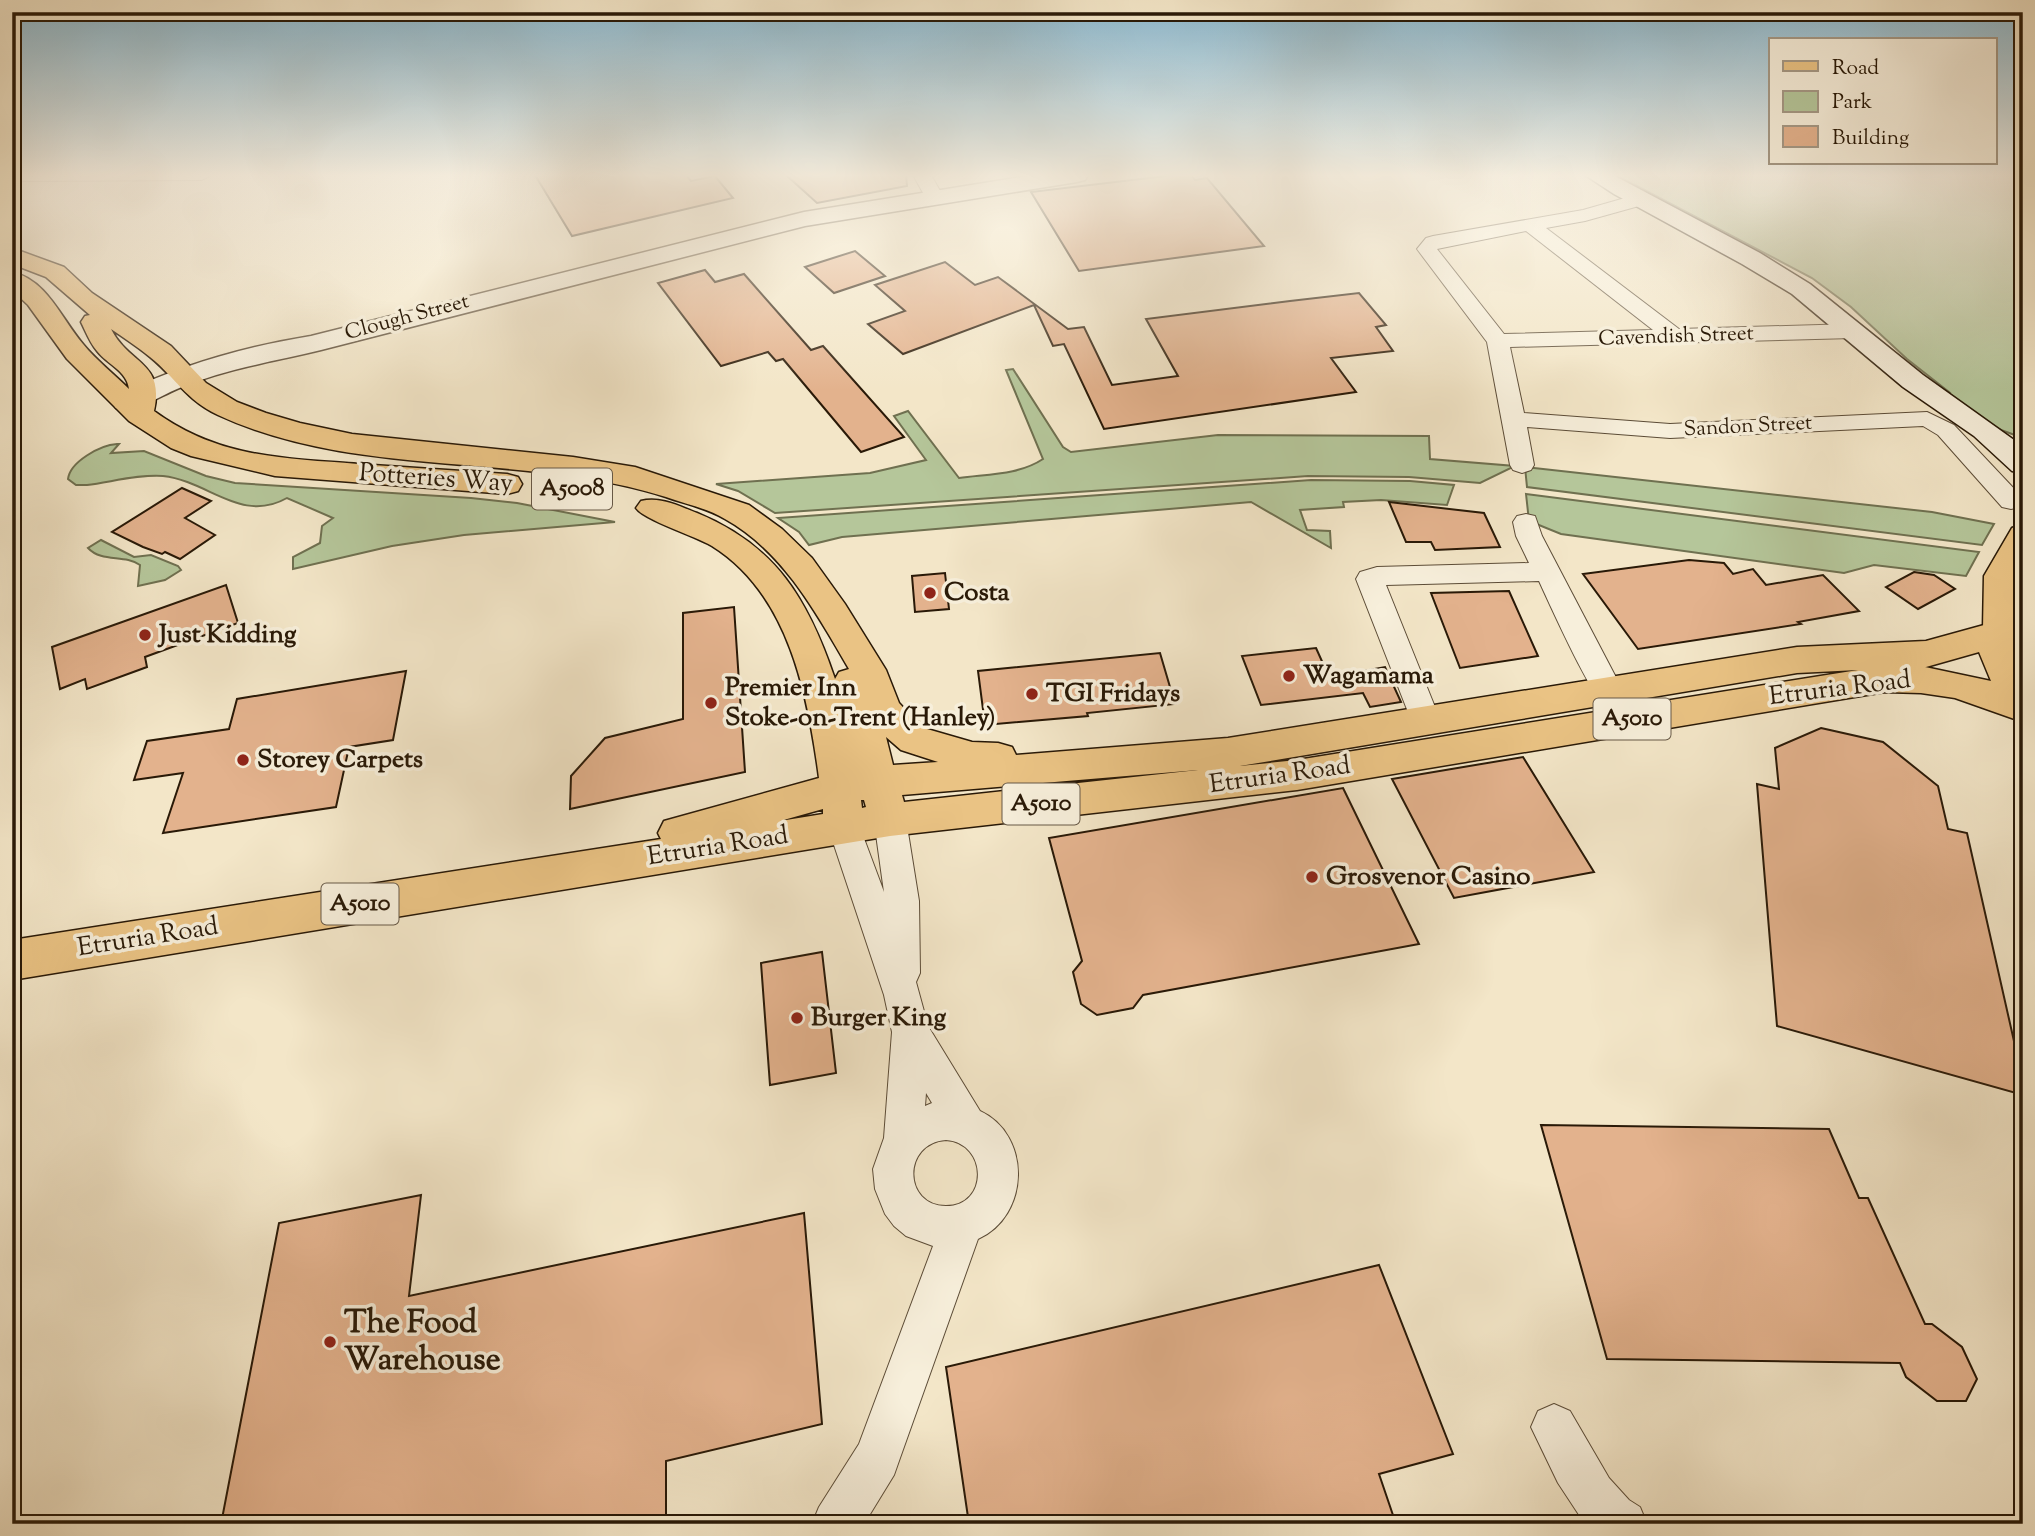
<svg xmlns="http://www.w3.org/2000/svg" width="2035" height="1536" viewBox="0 0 2035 1536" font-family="'Sorts Mill Goudy',serif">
	<rect width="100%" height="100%" fill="#f3e6c8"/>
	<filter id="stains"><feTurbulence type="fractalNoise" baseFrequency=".00286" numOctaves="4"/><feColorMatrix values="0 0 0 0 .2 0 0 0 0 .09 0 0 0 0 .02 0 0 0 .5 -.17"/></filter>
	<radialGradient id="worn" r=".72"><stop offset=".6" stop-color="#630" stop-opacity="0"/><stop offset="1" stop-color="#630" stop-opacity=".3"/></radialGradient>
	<g fill="#b5c69a" stroke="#6f7050" stroke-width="2">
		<polygon points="1616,175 2023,175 2023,438 2001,430 1932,394 1949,392 1907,359 1851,307 1812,278"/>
		<path d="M1013,369L1063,447L1071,452L1218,435L1429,436L1430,459L1515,466L1480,483L1409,477L1308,476L775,513L738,491L716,484L870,473L926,460L894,416L908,411L959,478C988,474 1019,475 1043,459L1006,370Z"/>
		<path d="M117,444H119L111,453L144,451L206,476L235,483L471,498L517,503L615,522L464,535L392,546L293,569V557L320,543L322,526L333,518L287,498C241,524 209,481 163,476C140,474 111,482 87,485H76L68,479C70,462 100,445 117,444Z"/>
		<polygon points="1525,467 1932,512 1994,524 1982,545 1527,487"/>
		<polygon points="1311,480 1410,481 1454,485 1447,505 1381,500 1343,502 1344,507 1300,510 1307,530 1330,531 1331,548 1251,502 842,537 809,545 799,532 778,518"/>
		<polygon points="1526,494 1979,552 1966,576 1874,565 1844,573 1561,534 1529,521"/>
		<path d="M101,540L134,557L151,555L178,566L181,570L165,580L138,586L140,565C124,554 102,563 88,548Z"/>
	</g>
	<g fill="#e3b28d" stroke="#291907" stroke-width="2">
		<polygon points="535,175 686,175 691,181 715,176 733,198 572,236"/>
		<polygon points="786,175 906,175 907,186 817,203"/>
		<polygon points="1174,175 1191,175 1195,180 1207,178 1264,246 1079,271 1031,192"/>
		<polygon points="855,251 885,276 834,293 805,267"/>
		<polygon points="945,262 975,285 998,277 1068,329 1084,327 1112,385 1178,376 1146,319 1290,301 1359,293 1386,325 1376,327 1393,351 1331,358 1356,392 1104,429 1064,344 1053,346 1034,305 903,354 868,324 905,311 875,285"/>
		<polygon points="705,270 715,282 744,274 811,350 823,346 904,437 861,452 783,359 776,361 768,352 721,366 658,283"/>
		<polygon points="182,488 211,501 185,518 215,535 180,559 165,552 162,554 143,547 112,532"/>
		<polygon points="1389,502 1484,513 1500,547 1435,550 1431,542 1406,542"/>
		<polygon points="1689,560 1724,563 1733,574 1753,569 1766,585 1823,575 1859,611 1798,622 1801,624 1638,649 1583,574"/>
		<polygon points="1914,572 1934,575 1955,589 1918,609 1886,587"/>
		<polygon points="945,573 949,609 915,612 912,576"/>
		<polygon points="226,585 238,623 145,657 147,667 87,689 85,679 60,689 52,647"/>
		<polygon points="1509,591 1538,656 1460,668 1431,593"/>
		<polygon points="734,607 745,772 570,809 571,776 605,738 683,719 683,613"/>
		<polygon points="1316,648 1329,677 1385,667 1401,702 1370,707 1363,693 1261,705 1242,656"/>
		<polygon points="1160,653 1175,704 1087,713 1088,716 985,725 978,671"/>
		<polygon points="406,671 393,740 349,747 336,807 163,833 183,773 134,780 147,741 229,729 237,699"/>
		<polygon points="1821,728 1883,742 1938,786 1948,829 1967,833 2023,1081 2023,1095 1777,1026 1757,784 1779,789 1775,748"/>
		<polygon points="1523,757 1594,872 1454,898 1392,779"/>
		<polygon points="1343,788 1419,944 1143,995 1133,1008 1097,1015 1081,1004 1073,972 1082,961 1049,838"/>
		<polygon points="822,952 836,1073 770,1085 761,963"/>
		<polygon points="1541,1125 1829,1129 1859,1198 1868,1198 1925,1324 1932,1324 1962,1347 1977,1379 1966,1401 1937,1401 1906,1377 1900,1363 1607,1359"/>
		<polygon points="421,1195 409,1296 804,1213 822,1424 666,1461 666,1524 221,1524 279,1223"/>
		<polygon points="1379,1265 1453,1454 1379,1474 1396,1524 969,1524 946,1367"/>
	</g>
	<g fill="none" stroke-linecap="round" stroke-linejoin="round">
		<g stroke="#5c4c37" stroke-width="2">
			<g id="minor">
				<polygon points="12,175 211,175 202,180 12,181"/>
				<polygon points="913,175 931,175 943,196 941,200 927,200"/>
				<path d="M1639,194L1648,200L1646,204L1585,221L1546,228L1679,329L1853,324L1861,326L1864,331L1861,336L1853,338L1510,347L1524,413L1670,424L1927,412L1954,425L2020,495L2023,499L2020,507L2011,509L2002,507L1938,435L1923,426L1670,438L1527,427L1534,465L1531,470L1522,473L1513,470L1510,465L1487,342L1417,249L1426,238L1433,236L1583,210ZM1526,231L1653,330L1504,334L1437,249Z"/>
				<path d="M1526,514L1535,516L1542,536L1620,685L1646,719L1642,727C1634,729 1628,732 1621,727C1598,713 1553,611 1539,581L1386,585L1441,722L1437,730L1426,734L1415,730L1356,579L1360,572L1377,567L1529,563L1516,536L1513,522L1517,516Z"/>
				<path d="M890,807L902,811L906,820L919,901L920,973L916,982L928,1026L980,1111C1032,1135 1030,1216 978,1239L900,1458L894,1475L864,1524H812L819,1507L859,1444L933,1246L906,1236L894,1226L885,1214L875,1189L873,1169L884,1138L892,1032L884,995L828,827L832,817L844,814L856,817L884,892L874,820L878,811ZM926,1093L932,1103L925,1106ZM946,1140C988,1143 989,1206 946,1206C903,1206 902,1143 946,1140Z"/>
				<polygon points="1554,1404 1570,1411 1609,1478 1629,1500 1640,1507 1647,1524 1585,1524 1558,1483 1531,1427 1538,1411"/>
			</g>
		</g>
		<g stroke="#5c4c37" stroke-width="3">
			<path id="tertiary" d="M1034,175H1088L1085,180L1077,182L805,226L321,350C272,362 224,369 177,389C158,397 137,413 116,408L112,402L116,396C178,366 243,347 311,336L804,212Z"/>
		</g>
		<g stroke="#291907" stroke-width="3">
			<polygon id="secondary" points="1585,175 1613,175 1760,253 1810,284 1923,375 2021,445 2023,473 2012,471 1974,436 1903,387 1792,294 1742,264 1614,194"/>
		</g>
		<g stroke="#291907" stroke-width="3">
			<path id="primary" d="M12,248L64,267L92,293L171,346L206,383L237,402L266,413L300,423L352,434L573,457L635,467L749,505L782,529L812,558L845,604L886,670L899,703L912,717L927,729L972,742L998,743L1012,747L1016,755L1228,738L1797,647L1926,641L1984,625L1997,608L2023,595V624L2014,638V650L2023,672V722L1955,698L1921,693L1885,692L1297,790L890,836L12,980V940L661,839L658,833L664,821L819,778C808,695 789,594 712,546C695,536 644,520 636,508L641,501C660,496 679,506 697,513C777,546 808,600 835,679L839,672L849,669C817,614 783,551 725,519C707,508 685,504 666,497C521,451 358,480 218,415C186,400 175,377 150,357C138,347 124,338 111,329C129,365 165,361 154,411C218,458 282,458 358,464C407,467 457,471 507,474L518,477L522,484L518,491L507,494L275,476L191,456L171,448L129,421L67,359L28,305L12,290V272C47,280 61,318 83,344C96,360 114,374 129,389C127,371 108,365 97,351C90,343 86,332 81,322L85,316L90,315L46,277L12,264ZM1979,652L1991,681L1925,667H1926ZM1858,670L1297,760L1240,766L1797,673ZM886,737L901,750L938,762L893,765ZM1198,770L904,802L902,795ZM861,800H864L866,807L862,808ZM823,809V814L780,821Z"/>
		</g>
		<g stroke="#291907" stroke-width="3">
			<polygon id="trunk" points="2023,524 2023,566 2018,576 2017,628 2012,637 2000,640 1988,637 1983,628 1984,576 2012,528"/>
		</g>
		<use href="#minor" fill="#f7efdb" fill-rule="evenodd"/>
		<use href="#tertiary" fill="#f7efdb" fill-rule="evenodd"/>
		<use href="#secondary" fill="#f7efdb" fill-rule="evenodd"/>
		<use href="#primary" fill="#eac384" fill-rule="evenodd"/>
		<use href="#trunk" fill="#eac384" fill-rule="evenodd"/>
	</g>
	<linearGradient id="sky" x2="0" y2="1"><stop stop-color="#8ab9d1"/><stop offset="0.45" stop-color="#faf4e6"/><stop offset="1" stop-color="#faf4e6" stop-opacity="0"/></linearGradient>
	<rect width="2035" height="390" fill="url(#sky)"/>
	<g fill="#8f2418" stroke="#f7efdb" stroke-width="2.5">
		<circle cx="930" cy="593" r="7"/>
		<circle cx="145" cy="635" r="7"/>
		<circle cx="1289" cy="676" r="7"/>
		<circle cx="1032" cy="694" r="7"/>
		<circle cx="711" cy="703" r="7"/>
		<circle cx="243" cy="760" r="7"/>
		<circle cx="1312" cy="877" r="7"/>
		<circle cx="797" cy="1018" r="7"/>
		<circle cx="330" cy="1342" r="7"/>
	</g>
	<g text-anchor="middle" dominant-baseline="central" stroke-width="7" stroke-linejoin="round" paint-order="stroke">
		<g font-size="21" fill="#291907" stroke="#f7efdb">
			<text transform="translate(407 318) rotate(-15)">Clough Street</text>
			<text transform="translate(1676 337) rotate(-2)">Cavendish Street</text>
			<text transform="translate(1748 427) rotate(-3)">Sandon Street</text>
		</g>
		<g fill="#f7efdb" stroke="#675947" stroke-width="2">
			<rect x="532" y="468.5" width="80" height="41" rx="5"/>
			<rect x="1593.5" y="698.5" width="77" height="41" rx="5"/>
			<rect x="1002.5" y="783.5" width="77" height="41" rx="5"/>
			<rect x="321.5" y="883.5" width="77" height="41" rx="5"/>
		</g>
		<g font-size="24" font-weight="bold" fill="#291907">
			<text x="572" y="489">A5008</text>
			<text x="1632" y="719">A5010</text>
			<text x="1041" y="804">A5010</text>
			<text x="360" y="904">A5010</text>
		</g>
		<g font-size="26" fill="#291907" stroke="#f7efdb">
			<text transform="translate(436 479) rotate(4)">Potteries Way</text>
			<text transform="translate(1840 689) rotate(-7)">Etruria Road</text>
			<text transform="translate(1280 776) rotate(-8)">Etruria Road</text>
			<text transform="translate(718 847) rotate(-9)">Etruria Road</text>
			<text transform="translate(148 938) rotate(-9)">Etruria Road</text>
		</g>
		<g font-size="26" font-weight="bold" fill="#291907" stroke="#f7efdb" text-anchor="start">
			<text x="944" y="593">Costa</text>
			<text x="159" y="635">Just Kidding</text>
			<text x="1303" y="676">Wagamama</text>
			<text x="725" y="688">Premier Inn<tspan x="725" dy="30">Stoke-on-Trent (Hanley)</tspan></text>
			<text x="1046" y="694">TGI Fridays</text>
			<text x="257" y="760">Storey Carpets</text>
			<text x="1326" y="877">Grosvenor Casino</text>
			<text x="811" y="1018">Burger King</text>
		</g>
		<g font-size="32" font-weight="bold" fill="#291907" stroke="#f7efdb" text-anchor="start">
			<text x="344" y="1324">The Food<tspan x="344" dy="37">Warehouse</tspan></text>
		</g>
	</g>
	<rect width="2035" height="1536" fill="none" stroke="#f3e6c8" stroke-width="42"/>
	<rect x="14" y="14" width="2007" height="1508" fill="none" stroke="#291907" stroke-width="3.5"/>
	<rect x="21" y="21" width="1993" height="1494" fill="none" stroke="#291907" stroke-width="2"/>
	<rect x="1769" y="38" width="228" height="126" fill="#f7efdb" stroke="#a59986" stroke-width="2"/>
	<rect x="1783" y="61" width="35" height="10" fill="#eac384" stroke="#a59986" stroke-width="2"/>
	<text x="1832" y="74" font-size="21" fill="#291907">Road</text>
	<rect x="1783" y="91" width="35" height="21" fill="#b5c69a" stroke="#a59986" stroke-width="2"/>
	<text x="1832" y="108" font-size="21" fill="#291907">Park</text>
	<rect x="1783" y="126" width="35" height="21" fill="#e3b28d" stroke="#a59986" stroke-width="2"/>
	<text x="1832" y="144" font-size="21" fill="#291907">Building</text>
	<rect width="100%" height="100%" filter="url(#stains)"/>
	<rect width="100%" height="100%" fill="url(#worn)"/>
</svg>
